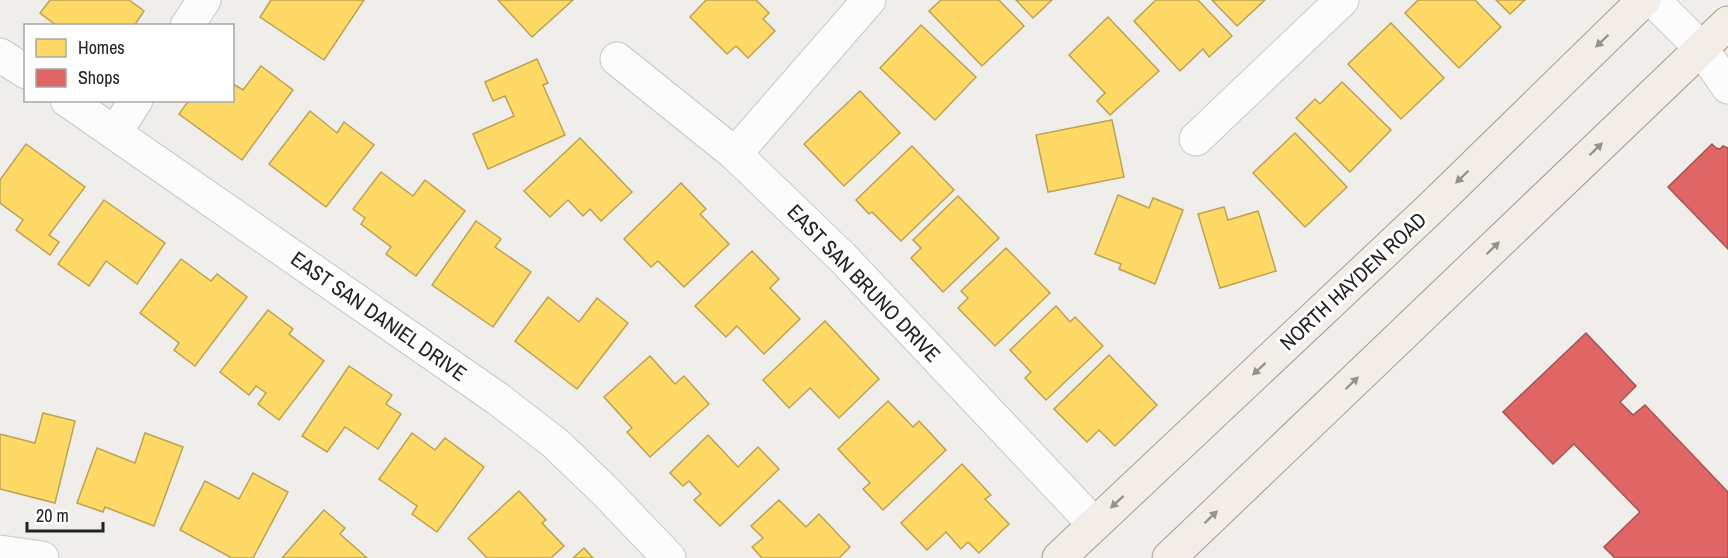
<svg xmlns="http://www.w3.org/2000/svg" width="1728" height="558" viewBox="0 0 1728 558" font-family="'Archivo Narrow',sans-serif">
	<rect width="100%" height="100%" fill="#f0eeeb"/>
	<g fill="#ffd966" stroke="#bda252" stroke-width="1.5">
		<polygon points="50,0 129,0 144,11 134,26 57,26 40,13"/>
		<polygon points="271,0 364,0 324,60 260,17"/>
		<polygon points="498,0 573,0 532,37"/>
		<polygon points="706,0 756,0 769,13 763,19 775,31 748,58 736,46 727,54 690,17"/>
		<polygon points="941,0 999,0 1024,26 982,66 929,11"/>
		<polygon points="1016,0 1052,0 1033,18"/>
		<polygon points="1156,0 1198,0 1232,36 1209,57 1203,49 1180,71 1134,21"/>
		<polygon points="1212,0 1265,0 1237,26"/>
		<polygon points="1418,0 1475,0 1501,27 1459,68 1405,13"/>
		<polygon points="1496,0 1525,0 1510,14"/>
		<polygon points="1108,17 1159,71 1110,115 1097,101 1105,93 1069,55"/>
		<polygon points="1391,23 1444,78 1401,119 1348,64"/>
		<polygon points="921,25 976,77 935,120 880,68"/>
		<polygon points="537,59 548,83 543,85 565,135 488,169 473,134 514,116 505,96 493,101 485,82"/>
		<polygon points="261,66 293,90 242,160 179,114 189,100 232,100 232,83 243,90"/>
		<polygon points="1342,82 1391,130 1350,172 1296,118 1315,99 1320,104"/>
		<polygon points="860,91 900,133 844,186 804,144"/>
		<polygon points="310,111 337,133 344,122 374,145 326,207 269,164"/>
		<polygon points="1112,120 1124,177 1048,192 1036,135"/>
		<polygon points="1295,133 1347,187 1305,227 1253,173"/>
		<polygon points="580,138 632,192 601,221 590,209 583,216 568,200 550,217 524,191"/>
		<polygon points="26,144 85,187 49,235 59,242 50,255 16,230 23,220 0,203 0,180"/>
		<polygon points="912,146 954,190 901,241 872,212 869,214 856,200"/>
		<polygon points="381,172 413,196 425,180 465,211 416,276 386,254 391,247 361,224 365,218 353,209"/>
		<polygon points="681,183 706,209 700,214 729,244 684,287 658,261 651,267 624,239"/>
		<polygon points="1118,195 1149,208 1153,198 1183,210 1155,284 1119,269 1121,264 1095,254"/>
		<polygon points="958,196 999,238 943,292 911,258 921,248 913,240"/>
		<polygon points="104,200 165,243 137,284 106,261 89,286 58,264"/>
		<polygon points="1224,207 1228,220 1258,211 1276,271 1220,288 1198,214"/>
		<polygon points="476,221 501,239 495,247 531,272 493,327 432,285"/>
		<polygon points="1006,248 1050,293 995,346 958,308 968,298 961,291"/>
		<polygon points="752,251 779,279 770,288 800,319 764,354 737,326 726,337 695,306"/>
		<polygon points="181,259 211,281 217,274 247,297 195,366 174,350 179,343 140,313"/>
		<polygon points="548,297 579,322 597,298 628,323 577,389 515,341"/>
		<polygon points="1056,306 1070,322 1075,317 1103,346 1046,400 1025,378 1031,372 1010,350"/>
		<polygon points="268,310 293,329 289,334 324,361 279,420 258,404 266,393 256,386 249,395 220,372"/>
		<polygon points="825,321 879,379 839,418 810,388 789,408 763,380"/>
		<polygon points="1109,355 1157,405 1115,446 1099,430 1087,442 1054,409"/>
		<polygon points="650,356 675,384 684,376 709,404 650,457 627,432 632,428 604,397"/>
		<polygon points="349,366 392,395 386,404 401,414 378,449 345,427 327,452 302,436"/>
		<polygon points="888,401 913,427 919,421 946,450 883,510 863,489 870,483 838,449"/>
		<polygon points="43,413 75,421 55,503 0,489 0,434 35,443"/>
		<polygon points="145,433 183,447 154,526 105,507 103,512 77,503 97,448 135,463"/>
		<polygon points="412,433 435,450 445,438 484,467 437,532 412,514 417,506 379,479"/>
		<polygon points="708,435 738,467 758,447 779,469 720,526 694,500 701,494 689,481 683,486 670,473"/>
		<polygon points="962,464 991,495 985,499 1009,524 979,553 968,542 961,549 946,532 927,550 901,523"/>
		<polygon points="253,473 288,492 253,558 232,558 180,530 205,481 239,499"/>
		<polygon points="519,491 546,520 542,523 564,546 551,558 487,558 468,538"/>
		<polygon points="779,500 806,527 819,514 850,547 839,558 762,558 752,547 763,538 751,526"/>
		<polygon points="324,510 345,528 340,534 367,558 282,558"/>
		<polygon points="584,548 593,558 573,558"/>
	</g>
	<g fill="#e06666" stroke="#a75252" stroke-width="1.5">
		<polygon points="1712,144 1716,148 1720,149 1723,146 1728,148 1728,249 1668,187"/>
		<polygon points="1586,333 1636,386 1620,402 1633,415 1645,405 1728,492 1728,558 1615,558 1604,547 1640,512 1574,444 1553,464 1503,412"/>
	</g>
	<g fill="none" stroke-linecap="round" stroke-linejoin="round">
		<g stroke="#c9c8c7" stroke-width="35">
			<g id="minor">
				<polyline points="1653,0 1701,48 1728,87"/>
				<polyline points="187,26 204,0"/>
				<polyline points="0,55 26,72"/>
				<polyline points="617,59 735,154 842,257 1094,524"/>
				<polyline points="67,100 498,399 555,443 604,490 669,558"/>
				<polyline points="115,133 136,100"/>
				<polyline points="1196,139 1342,0"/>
				<polyline points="735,154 869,0"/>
				<polyline points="0,552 42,558"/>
			</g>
		</g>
		<g stroke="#a79c86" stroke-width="35">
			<g id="major">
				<polyline points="1059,558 1433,206 1644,0"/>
				<polyline points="1169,558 1728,23"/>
			</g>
		</g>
		<use href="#minor" stroke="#fdfcfc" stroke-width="33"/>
		<use href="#major" stroke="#f3ede7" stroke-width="33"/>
	</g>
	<defs><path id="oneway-solid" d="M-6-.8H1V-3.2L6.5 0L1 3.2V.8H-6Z" transform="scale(1.5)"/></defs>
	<g fill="#95928e">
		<use href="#oneway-solid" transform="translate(1602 41) rotate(136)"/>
		<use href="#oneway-solid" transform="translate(1596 149) rotate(-44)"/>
		<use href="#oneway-solid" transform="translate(1462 177) rotate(136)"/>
		<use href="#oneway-solid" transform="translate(1493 248) rotate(-44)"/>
		<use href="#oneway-solid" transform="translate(1259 369) rotate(137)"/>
		<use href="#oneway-solid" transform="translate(1352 383) rotate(-44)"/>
		<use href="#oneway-solid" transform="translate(1117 502) rotate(137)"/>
		<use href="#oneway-solid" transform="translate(1211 517) rotate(-44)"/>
	</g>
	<g text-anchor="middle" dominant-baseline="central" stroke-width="6" stroke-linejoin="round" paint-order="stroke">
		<g font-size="21" fill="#222" stroke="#fff">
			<text transform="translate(1353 281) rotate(-43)">NORTH HAYDEN ROAD</text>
			<text transform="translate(864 283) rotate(46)">EAST SAN BRUNO DRIVE</text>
			<text transform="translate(379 316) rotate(35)">EAST SAN DANIEL DRIVE</text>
		</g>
	</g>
	<rect x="24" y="24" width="210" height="78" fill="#ffffff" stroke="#a7a7a7" stroke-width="1.5"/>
	<rect x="36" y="39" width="30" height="18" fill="#ffd966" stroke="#a7a7a7" stroke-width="1.5"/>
	<text x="78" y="54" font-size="18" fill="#222222">Homes</text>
	<rect x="36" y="69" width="30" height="18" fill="#e06666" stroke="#a7a7a7" stroke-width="1.5"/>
	<text x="78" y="84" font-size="18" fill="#222222">Shops</text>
	<path d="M27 522v9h76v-9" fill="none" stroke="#222222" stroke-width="3"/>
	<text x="36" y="522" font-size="18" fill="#222222" stroke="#ffffff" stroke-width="4.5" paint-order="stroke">20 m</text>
</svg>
